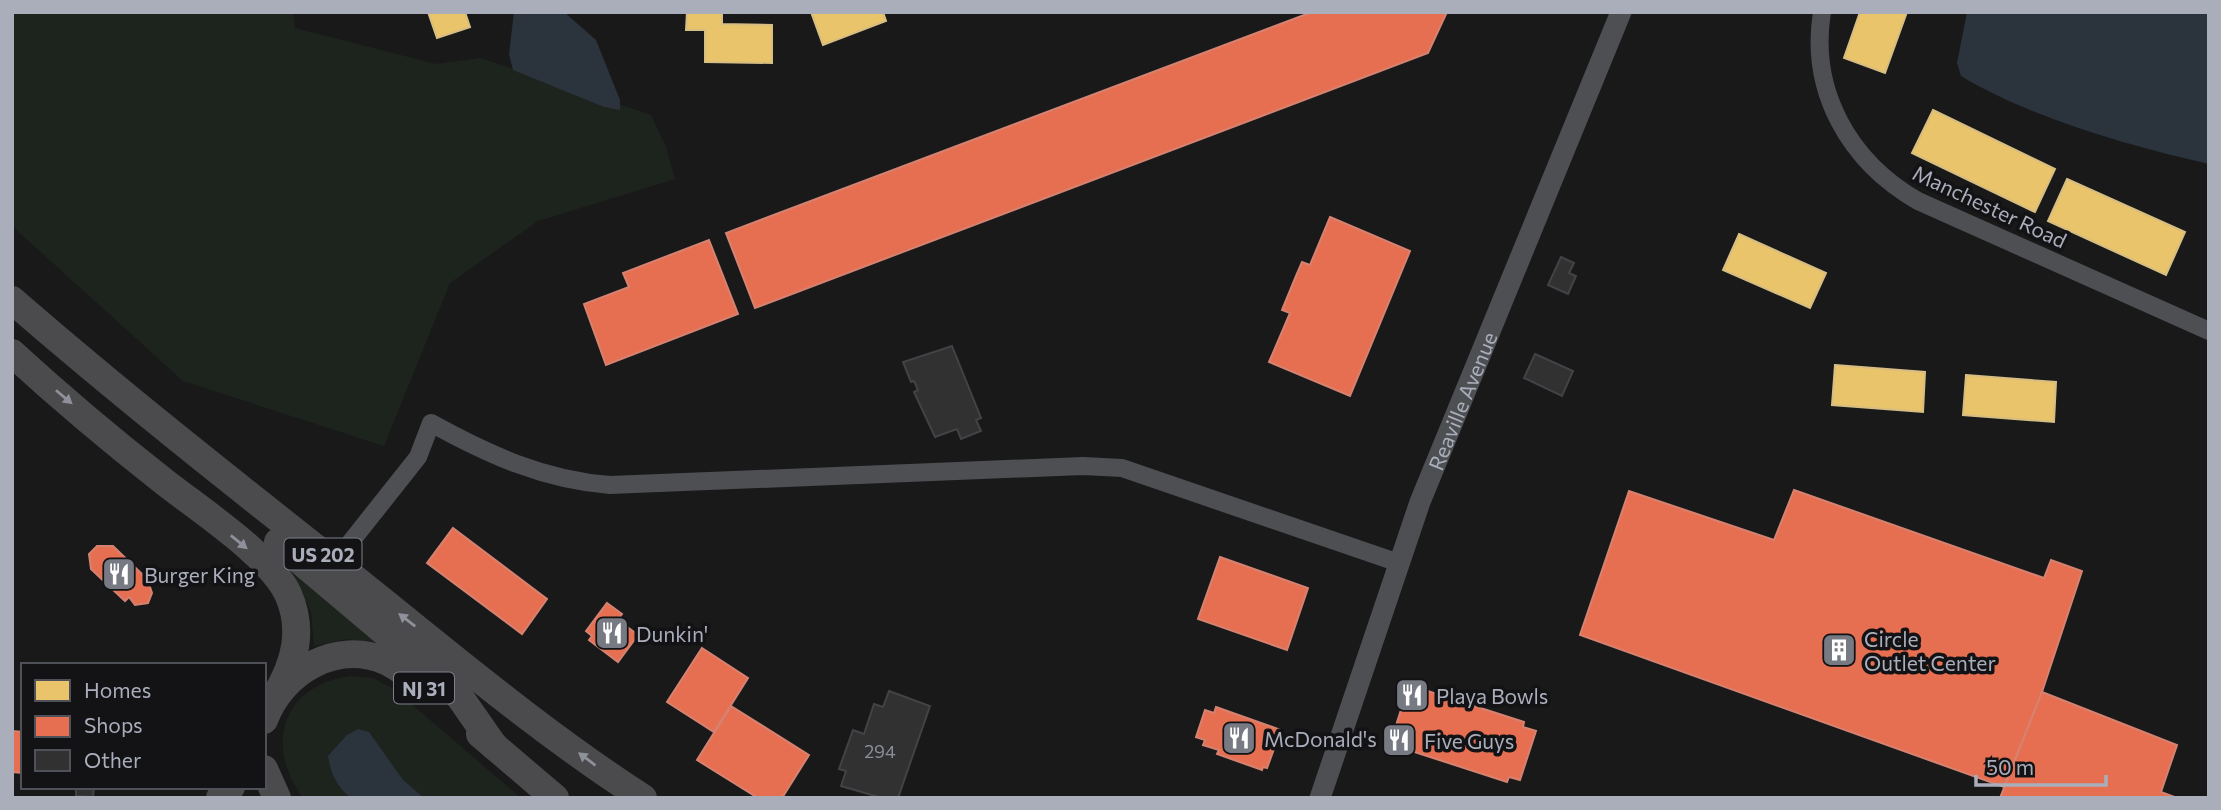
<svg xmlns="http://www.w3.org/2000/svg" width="2221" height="810" viewBox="0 0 2221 810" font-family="Commissioner,sans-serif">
	<rect width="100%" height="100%" fill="#19191a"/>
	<g fill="#1d241e">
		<polygon points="12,12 293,12 295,28 436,64 480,58 651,115 666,147 675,179 538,221 450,283 384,446 183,381 12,226"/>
		<polygon points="291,569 375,642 348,639 314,646 311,612"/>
		<path d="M351,676L373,678L394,689L521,798H303C264,745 282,685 351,676Z"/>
	</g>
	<g fill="#2b333d">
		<polygon points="514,12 564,12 596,40 620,100 620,110 604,107 513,70 509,54"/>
		<path d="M1967,12H2209V164C2129,146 2031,118 1961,76L1957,63Z"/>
		<path d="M358,729L369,732L403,780L424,798H351C336,786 331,774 328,756L347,735Z"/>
	</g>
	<g fill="#e9c46a" stroke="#d6bd82" stroke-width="2">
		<polygon points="428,12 465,12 470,27 437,38"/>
		<polygon points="687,12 722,12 722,24 772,25 772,63 705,62 705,30 686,30"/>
		<polygon points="811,12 883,12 886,21 823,45"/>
		<polygon points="1860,12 1907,12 1885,73 1844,58"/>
		<polygon points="1933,110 2055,169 2035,212 1912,153"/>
		<polygon points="2067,179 2185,232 2166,275 2048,221"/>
		<polygon points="1739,234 1826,273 1810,308 1723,270"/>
		<polygon points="1835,365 1925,372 1923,412 1832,405"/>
		<polygon points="1966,375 2056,382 2054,422 1963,415"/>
	</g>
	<g fill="#e76f51" stroke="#d58271" stroke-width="2">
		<polygon points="1312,12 1447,12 1428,53 755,308 726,233"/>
		<polygon points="1330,217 1410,251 1350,396 1269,362 1290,313 1282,310 1296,276 1302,262 1310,265"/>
		<polygon points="709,240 738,314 606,365 584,304 629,287 623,273"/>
		<polygon points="1794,490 2044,578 2051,560 2082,571 2042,692 2004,787 1580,635 1629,491 1774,540"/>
		<polygon points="453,528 547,599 522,634 427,563"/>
		<polygon points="97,546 113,546 147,579 143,582 149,584 152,593 148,603 135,605 129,597 125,601 91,569 89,554"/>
		<polygon points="1220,557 1308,588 1287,650 1198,619"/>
		<polygon points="607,603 622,614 618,620 638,635 618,662 589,640 592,636 586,631"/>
		<polygon points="702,648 748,678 714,732 667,702"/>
		<polygon points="1409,685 1524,722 1523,727 1536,731 1520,780 1509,777 1507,782 1390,744"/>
		<polygon points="2042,692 2177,745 2161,792 2177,798 2000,798"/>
		<polygon points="731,706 809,755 782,798 758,798 697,760"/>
		<polygon points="1216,707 1281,730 1267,768 1263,767 1262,770 1217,754 1219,750 1203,745 1205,740 1196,737 1205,710 1214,713"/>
		<polygon points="12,731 23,732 23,773 12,772"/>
	</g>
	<g fill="#313132" stroke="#424346" stroke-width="2">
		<polygon points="1561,257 1574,263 1569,273 1576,276 1568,294 1548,285"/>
		<polygon points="952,346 981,418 976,420 981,431 961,439 957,429 935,437 914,392 918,390 914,381 911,382 903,362"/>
		<polygon points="1535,354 1573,371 1562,396 1524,378"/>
		<polygon points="889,691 930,706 898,798 882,798 841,786 846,771 839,769 853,730 864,734 874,704 883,707"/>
		<polygon points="76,787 94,787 93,797 76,796"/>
	</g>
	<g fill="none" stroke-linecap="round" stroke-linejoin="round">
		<g stroke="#4d4f53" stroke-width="18">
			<path d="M1822,12C1809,92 1850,162 1918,201L2209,331"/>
			<path d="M334,563L418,457L431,423C489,455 544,480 610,485L1083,466L1122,468L1399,563"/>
		</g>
		<path stroke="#4d4f53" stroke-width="21" id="s1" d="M1320,798L1420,502L1621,12"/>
		<g stroke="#4b4b4e" stroke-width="28">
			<path d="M12,300C126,399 246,493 365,587C455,659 545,735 643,798"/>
			<path d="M12,353C60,397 111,440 162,480C197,508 270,555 288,594C304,630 295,663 276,695"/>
			<polyline points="278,542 457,693 494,746"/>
			<path d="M264,720C282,671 336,640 386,661C399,667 411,677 422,686"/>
			<polyline points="480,734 555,798"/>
			<polyline points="264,769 277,798"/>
			<polyline points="220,798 231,787"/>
		</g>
	</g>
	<defs><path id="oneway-solid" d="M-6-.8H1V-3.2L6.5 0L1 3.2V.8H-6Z" transform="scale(1.75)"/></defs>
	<g fill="#8e909a">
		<use href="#oneway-solid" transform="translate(64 397) rotate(40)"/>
		<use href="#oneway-solid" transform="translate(239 542) rotate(39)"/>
		<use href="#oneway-solid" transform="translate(407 620) rotate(-142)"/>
		<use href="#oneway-solid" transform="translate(587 759) rotate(-143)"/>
	</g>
	<defs>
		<g id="restaurant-square" transform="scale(1.75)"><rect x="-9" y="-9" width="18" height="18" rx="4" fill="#777a83" stroke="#131316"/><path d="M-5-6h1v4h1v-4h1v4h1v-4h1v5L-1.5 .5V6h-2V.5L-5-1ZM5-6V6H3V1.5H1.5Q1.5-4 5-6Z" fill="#fff"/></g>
		<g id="building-square" transform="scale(1.75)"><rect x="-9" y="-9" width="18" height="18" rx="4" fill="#777a83" stroke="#131316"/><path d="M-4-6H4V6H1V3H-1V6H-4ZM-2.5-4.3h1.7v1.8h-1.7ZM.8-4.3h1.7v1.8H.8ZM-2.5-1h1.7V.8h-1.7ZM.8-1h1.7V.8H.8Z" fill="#fff"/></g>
	</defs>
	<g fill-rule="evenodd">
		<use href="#restaurant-square" x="119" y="574"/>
		<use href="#restaurant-square" x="612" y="633"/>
		<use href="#building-square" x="1839" y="650"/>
		<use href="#restaurant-square" x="1412" y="695"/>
		<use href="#restaurant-square" x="1239" y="738"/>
		<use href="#restaurant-square" x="1399" y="740"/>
	</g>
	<g text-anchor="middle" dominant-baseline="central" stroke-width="7" stroke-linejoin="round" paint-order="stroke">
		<g font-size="18" fill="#8c8f99">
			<text x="880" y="751">294</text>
		</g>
		<g fill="#131316" stroke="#7d808a" stroke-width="2">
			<rect x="284.5" y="538.5" width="77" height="31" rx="5"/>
			<rect x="394" y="672.5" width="60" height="31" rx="5"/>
		</g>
		<g font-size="19" font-weight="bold" fill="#aaaebb">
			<text x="323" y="554">US 202</text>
			<text x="424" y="688">NJ 31</text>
		</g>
		<g font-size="21" fill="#aaaebb" stroke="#131316">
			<text transform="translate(1990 206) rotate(25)">Manchester Road</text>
			<text stroke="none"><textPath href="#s1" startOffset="422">Reaville Avenue</textPath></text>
		</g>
		<g font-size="21" fill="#aaaebb" stroke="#131316" text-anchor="start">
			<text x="144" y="574">Burger King</text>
			<text x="636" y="633">Dunkin'</text>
			<text x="1864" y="638">Circle<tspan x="1864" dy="24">Outlet Center</tspan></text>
			<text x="1436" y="695">Playa Bowls</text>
			<text x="1264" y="738">McDonald's</text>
			<text x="1424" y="740">Five Guys</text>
		</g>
	</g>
	<rect width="2221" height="810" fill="none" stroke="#aaaebb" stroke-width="28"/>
	<rect x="21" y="663" width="245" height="126" fill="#131316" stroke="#4f5158" stroke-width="2"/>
	<rect x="35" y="680" width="35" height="21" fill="#e9c46a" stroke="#4f5158" stroke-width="2"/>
	<text x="84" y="698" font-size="21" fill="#aaaebb">Homes</text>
	<rect x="35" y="716" width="35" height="21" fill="#e76f51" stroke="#4f5158" stroke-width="2"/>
	<text x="84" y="733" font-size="21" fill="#aaaebb">Shops</text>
	<rect x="35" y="750" width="35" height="21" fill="#313132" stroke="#4f5158" stroke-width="2"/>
	<text x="84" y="768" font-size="21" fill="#aaaebb">Other</text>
	<path d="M1976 775v10h130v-10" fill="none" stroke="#aaaebb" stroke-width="3.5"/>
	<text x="1986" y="775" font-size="21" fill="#aaaebb" stroke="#131316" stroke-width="5" paint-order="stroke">50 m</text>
</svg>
